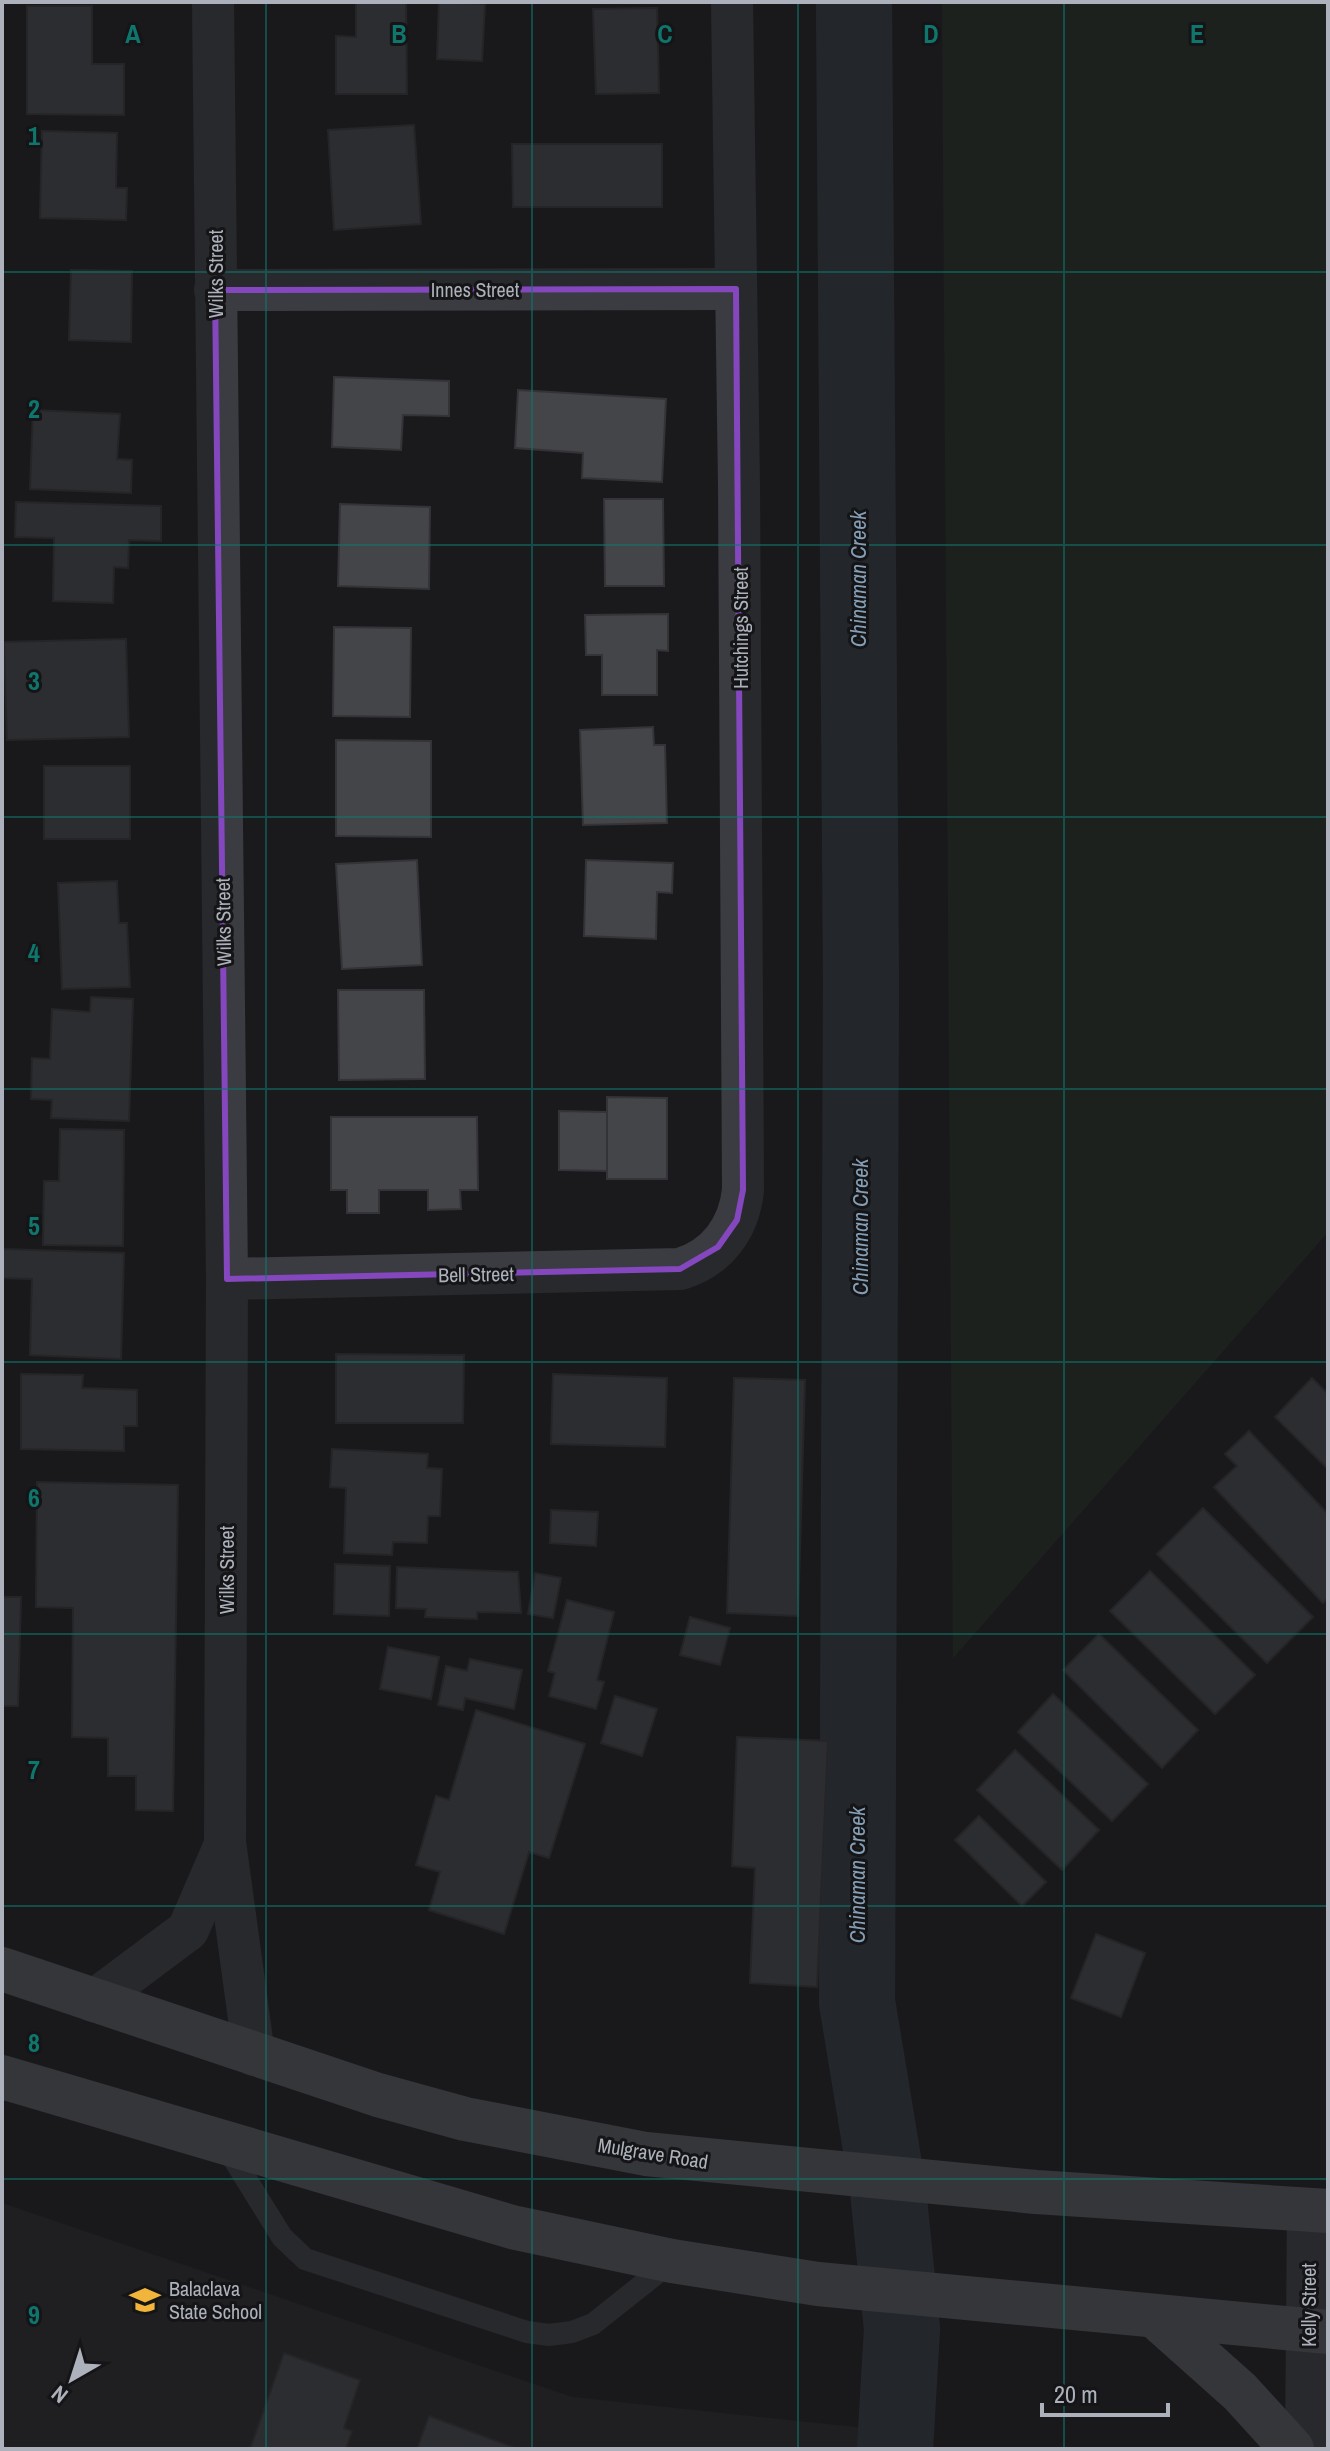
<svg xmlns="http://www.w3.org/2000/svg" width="1330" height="2451" viewBox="0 0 1330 2451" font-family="'Archivo Narrow',sans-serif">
	<rect width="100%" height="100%" fill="#1a1a1c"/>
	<polygon fill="#262629" points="2,2203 572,2397 864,2428 864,2449 2,2449"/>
	<polygon fill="#212a23" points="942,2 1328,2 1328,1232 953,1658"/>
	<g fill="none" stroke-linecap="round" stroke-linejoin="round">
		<polyline stroke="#2f3940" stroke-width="76" points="854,2 861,983 857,2002 888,2190 902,2329 895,2449"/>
	</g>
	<g fill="#444549" stroke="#343438" stroke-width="2">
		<polygon points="356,2 406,2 407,94 336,94 336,36 356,37"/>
		<polygon points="439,2 485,4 482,61 437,59"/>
		<polygon points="27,6 92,6 92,64 124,64 124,115 27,114"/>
		<polygon points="657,8 659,93 596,94 593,9"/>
		<polygon points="414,125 421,224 334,230 328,130"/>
		<polygon points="42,131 117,133 116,188 127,188 126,220 40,218"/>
		<polygon points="512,144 662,144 662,207 513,207"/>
		<polygon points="71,270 132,271 131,342 69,340"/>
		<polygon points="334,377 449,381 449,416 403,415 401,450 332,447"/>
		<polygon points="518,390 666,399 662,482 582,478 583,453 515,448"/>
		<polygon points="33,410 120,414 117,459 132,460 131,493 30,489"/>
		<polygon points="604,499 663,499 664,586 605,586"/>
		<polygon points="16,502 161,506 161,541 129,540 128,568 114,567 113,603 53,601 54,538 15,537"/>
		<polygon points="340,504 430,507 429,589 338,586"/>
		<polygon points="668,614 668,651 657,650 657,695 602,695 602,655 586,655 585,615"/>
		<polygon points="334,627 411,628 410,717 333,716"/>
		<polygon points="126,639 129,737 7,740 4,642"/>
		<polygon points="653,727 654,745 665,745 667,823 583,825 580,730"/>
		<polygon points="336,740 431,741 431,837 336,836"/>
		<rect x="44" y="766" width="86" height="73"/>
		<polygon points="417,860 422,965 342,969 336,864"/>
		<polygon points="586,860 673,863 672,893 657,892 656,939 584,936"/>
		<polygon points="117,881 119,923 127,923 130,987 62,989 58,883"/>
		<polygon points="338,990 424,990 425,1079 339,1080"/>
		<polygon points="91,997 133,999 129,1121 51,1118 52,1100 31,1099 32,1058 50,1059 52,1009 90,1012"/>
		<polygon points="607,1097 667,1098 667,1179 607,1179"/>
		<polygon points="559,1111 607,1112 607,1171 559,1170"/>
		<polygon points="331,1117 477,1117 478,1190 460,1190 461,1209 428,1210 428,1190 379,1190 379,1213 347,1213 347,1190 331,1190"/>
		<polygon points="60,1129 124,1130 123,1246 43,1245 44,1181 59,1181"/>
		<polygon points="2,1249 124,1253 121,1359 30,1355 32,1279 2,1278"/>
		<polygon points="336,1354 464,1355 463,1423 336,1423"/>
		<polygon points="21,1374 83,1375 82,1388 137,1390 137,1426 124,1426 124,1451 21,1449"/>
		<polygon points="553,1374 667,1378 665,1447 551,1444"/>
		<polygon points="734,1378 805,1380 798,1616 727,1613"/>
		<polygon points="1312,1378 1328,1394 1328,1469 1275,1417"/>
		<polygon points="1249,1431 1328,1514 1328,1598 1323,1603 1214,1487 1237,1466 1225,1454"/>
		<polygon points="332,1449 428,1454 427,1468 442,1469 440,1516 428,1516 427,1543 393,1542 392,1555 344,1553 346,1488 330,1487"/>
		<polygon points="37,1482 178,1485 173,1811 136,1810 136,1776 108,1776 108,1738 72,1737 73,1608 36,1607"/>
		<polygon points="1203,1508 1313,1617 1267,1663 1157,1554"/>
		<polygon points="551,1510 598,1512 596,1546 550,1543"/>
		<polygon points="335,1564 390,1566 389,1616 334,1614"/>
		<polygon points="397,1567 518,1572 521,1613 477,1612 477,1619 425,1617 426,1609 396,1608"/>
		<polygon points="1150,1571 1255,1675 1215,1714 1110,1611"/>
		<polygon points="535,1573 561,1578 553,1618 528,1614"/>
		<polygon points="2,1597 21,1597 18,1706 2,1706"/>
		<polygon points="567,1600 614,1612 597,1680 604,1682 596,1709 549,1696 555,1673 548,1671"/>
		<polygon points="690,1617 730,1628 720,1665 680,1655"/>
		<polygon points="1099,1634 1198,1730 1162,1768 1063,1670"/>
		<polygon points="388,1647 439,1657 431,1699 380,1689"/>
		<polygon points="470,1659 522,1670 514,1709 465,1698 463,1710 438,1705 446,1666 467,1671"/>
		<polygon points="1053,1694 1148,1784 1112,1821 1018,1732"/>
		<polygon points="615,1696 657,1709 642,1756 601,1743"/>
		<polygon points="476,1710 585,1744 549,1858 529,1852 504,1934 429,1910 440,1872 416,1865 436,1796 449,1800"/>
		<polygon points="737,1737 828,1741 817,1987 750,1983 755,1868 732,1866"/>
		<polygon points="1015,1750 1099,1830 1062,1870 977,1790"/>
		<polygon points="979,1816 1046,1882 1022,1906 955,1840"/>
		<polygon points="1096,1934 1145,1953 1121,2017 1071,1998"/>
		<polygon points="284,2353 360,2380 344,2428 352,2431 346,2449 250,2449"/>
		<polygon points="429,2416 518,2449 417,2449"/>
	</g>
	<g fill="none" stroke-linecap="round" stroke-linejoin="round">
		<polyline stroke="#3b3c41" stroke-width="22" points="225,2145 282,2237 305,2259 527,2332 549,2335 572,2332 593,2324 671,2262"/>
		<g stroke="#3b3c41" stroke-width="42">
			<polyline points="213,2 227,1279 225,1842 254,2055"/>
			<polyline points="215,290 736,289"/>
			<path d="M227,1279L680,1269C717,1258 739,1228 743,1190L739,486L732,2"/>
			<polyline points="93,2001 188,1930 223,1849"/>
			<polyline points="1306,2449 1308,2209"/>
		</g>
		<g stroke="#575960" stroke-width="44">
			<polyline points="2,1969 378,2095 465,2119 646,2154 1036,2192 1328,2211"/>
			<polyline points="2,2077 512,2227 672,2261 818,2284 1328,2332"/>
			<polyline points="1157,2318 1240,2392 1292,2449"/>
		</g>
	</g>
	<path d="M0 0H1330V2451H0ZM736,289L743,1190L737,1220L718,1247L680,1269L227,1279L215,290Z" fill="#1a1a1c" fill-opacity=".55" fill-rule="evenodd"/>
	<path fill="none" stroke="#8547be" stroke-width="6" stroke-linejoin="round" d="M736,289L743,1190L737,1220L718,1247L680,1269L227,1279L215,290Z"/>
	<path fill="none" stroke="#0f766e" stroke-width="2" stroke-opacity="0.55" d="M266,2V2449M532,2V2449M798,2V2449M1064,2V2449M2,272H1328M2,545H1328M2,817H1328M2,1089H1328M2,1362H1328M2,1634H1328M2,1906H1328M2,2179H1328"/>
	<defs>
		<g id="school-bare" transform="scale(2.4)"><path d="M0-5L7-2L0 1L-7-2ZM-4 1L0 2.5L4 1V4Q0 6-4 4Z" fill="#f2b53c" stroke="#151517" stroke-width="2.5" paint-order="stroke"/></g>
	</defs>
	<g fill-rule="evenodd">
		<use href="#school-bare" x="145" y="2300"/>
	</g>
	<g text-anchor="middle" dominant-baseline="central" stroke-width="6" stroke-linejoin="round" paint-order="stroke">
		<g font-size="20" fill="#acb1bb" stroke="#151517">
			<text transform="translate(215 274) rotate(-90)">Wilks Street</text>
			<text x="475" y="289">Innes Street</text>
			<text transform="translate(740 628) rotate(-90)">Hutchings Street</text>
			<text transform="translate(223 922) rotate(-91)">Wilks Street</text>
			<text transform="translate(476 1274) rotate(-1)">Bell Street</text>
			<text transform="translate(226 1570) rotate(-90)">Wilks Street</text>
			<text transform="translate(653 2153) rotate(9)">Mulgrave Road</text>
			<text transform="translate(1308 2305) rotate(-90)">Kelly Street</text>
		</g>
		<g font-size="20" fill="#acb1bb" stroke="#151517" text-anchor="start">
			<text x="169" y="2288">Balaclava<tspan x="169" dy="23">State School</tspan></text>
		</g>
		<g font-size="22" font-style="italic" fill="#849eb6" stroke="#151517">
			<text transform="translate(858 579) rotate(-90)">Chinaman Creek</text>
			<text transform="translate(860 1227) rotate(-90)">Chinaman Creek</text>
			<text transform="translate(857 1875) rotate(-90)">Chinaman Creek</text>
		</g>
	</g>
	<g font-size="26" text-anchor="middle" font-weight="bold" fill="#0f766e" stroke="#151517" stroke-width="6" stroke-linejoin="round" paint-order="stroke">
		<text x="133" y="43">A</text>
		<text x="399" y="43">B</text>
		<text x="665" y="43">C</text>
		<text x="931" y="43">D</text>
		<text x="1197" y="43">E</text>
		<text x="34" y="145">1</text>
		<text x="34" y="418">2</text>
		<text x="34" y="690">3</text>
		<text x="34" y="962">4</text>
		<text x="34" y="1235">5</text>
		<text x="34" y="1507">6</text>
		<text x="34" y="1779">7</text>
		<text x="34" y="2052">8</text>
		<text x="34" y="2324">9</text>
	</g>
	<rect width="1330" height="2451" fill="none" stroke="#acb1bb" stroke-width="8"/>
	<g transform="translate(72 2379) rotate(219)" stroke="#151517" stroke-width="6" paint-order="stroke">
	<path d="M0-6L14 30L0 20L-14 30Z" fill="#acb1bb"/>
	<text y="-12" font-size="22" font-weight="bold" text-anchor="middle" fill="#acb1bb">N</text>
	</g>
	<path d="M1042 2403v12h126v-12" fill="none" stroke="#acb1bb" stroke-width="4"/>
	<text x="1054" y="2403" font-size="24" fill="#acb1bb" stroke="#151517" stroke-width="6" paint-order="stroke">20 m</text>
</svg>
